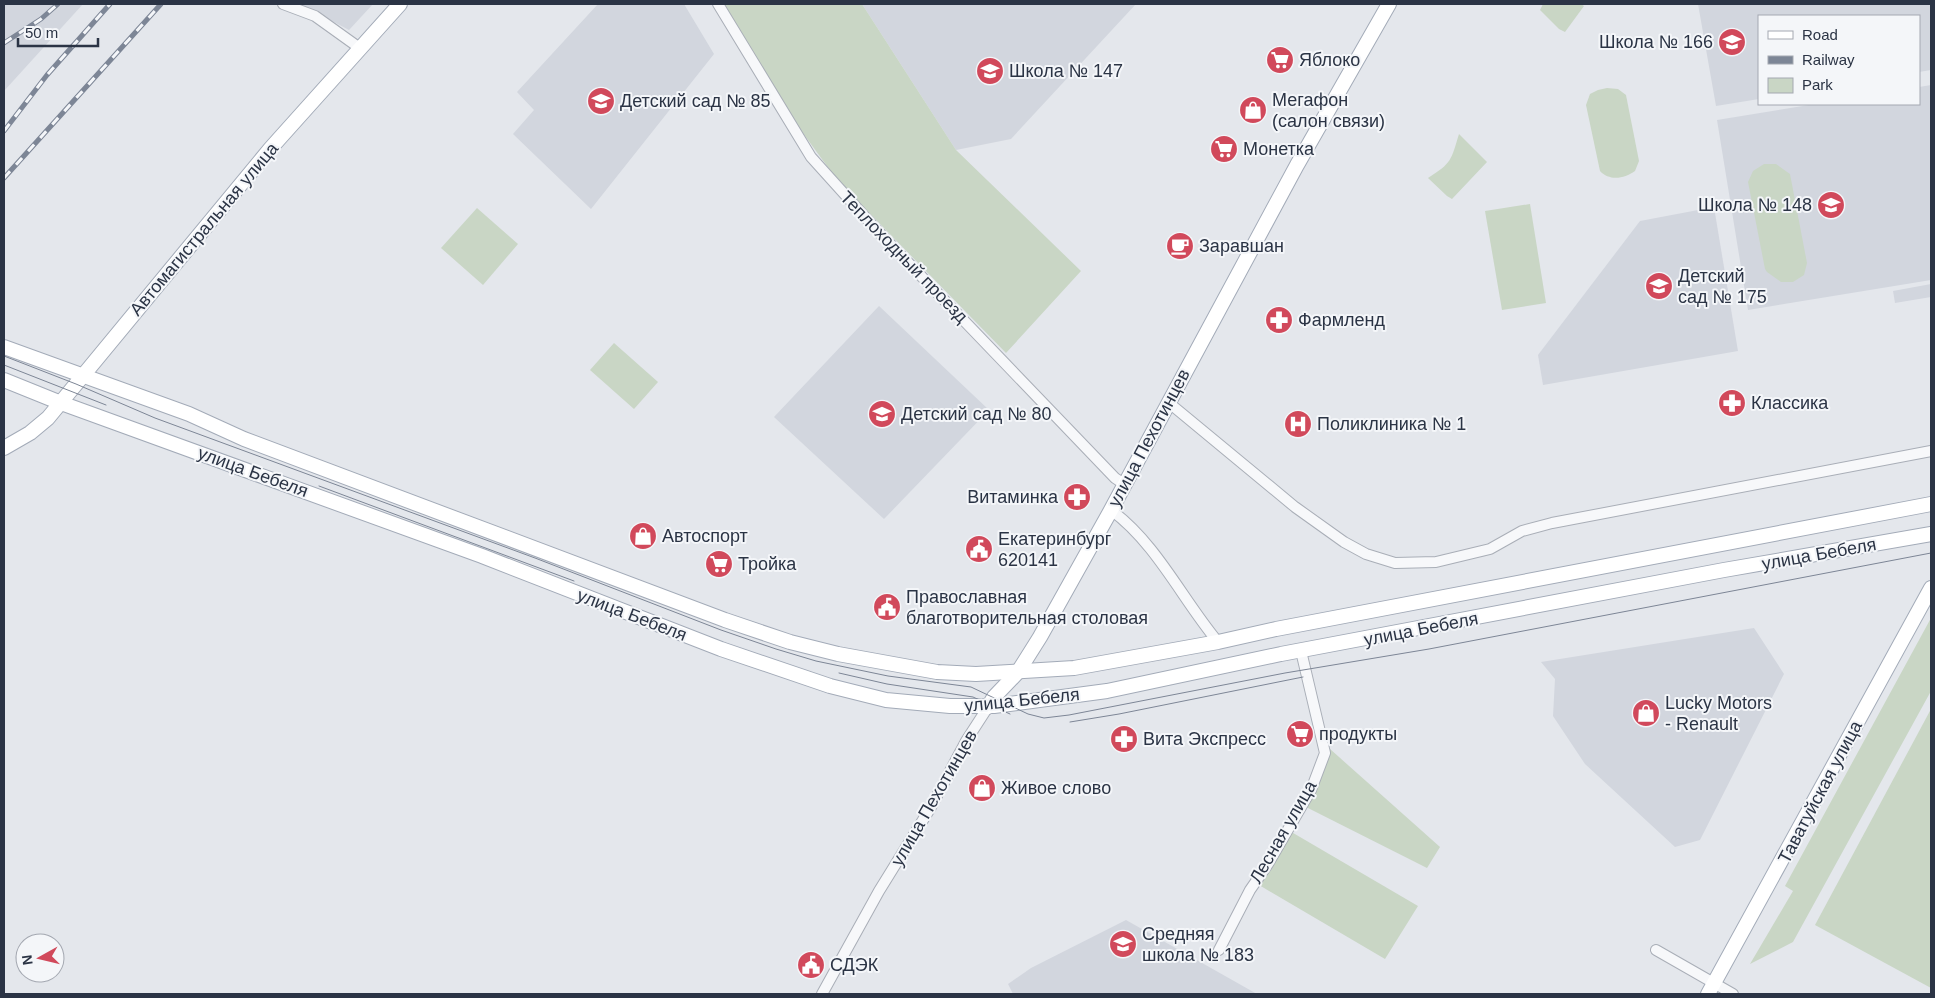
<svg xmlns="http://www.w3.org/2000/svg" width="1935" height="998" viewBox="0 0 1935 998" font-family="Arial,sans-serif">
	<rect width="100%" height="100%" fill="#e4e7ec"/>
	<g fill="#d2d6de">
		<polygon points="4,4 83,4 4,91"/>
		<polygon points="300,4 373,4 349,30"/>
		<polygon points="598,4 684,4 714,54 591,209 513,134 534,110 517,92"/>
		<polygon points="862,4 1136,4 1011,139 956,150"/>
		<polygon points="1698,4 1931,4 1931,70 1919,72 1919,16 1759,16 1759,99 1716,106"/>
		<polygon points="1931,85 1931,280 1748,310 1717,120 1815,104 1919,104 1919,87"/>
		<polygon points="1714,207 1738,351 1543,385 1538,355 1640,221"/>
		<polygon points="1931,284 1931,297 1895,303 1893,291"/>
		<polygon points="879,306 989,410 884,519 774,417"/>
		<polygon points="1754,628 1784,674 1700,840 1675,847 1585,764 1553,716 1555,679 1541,662"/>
		<polygon points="1126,920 1257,994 1013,994 1008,984 1031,968"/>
	</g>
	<g fill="#c9d6c5">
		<polygon points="724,4 862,4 956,150 1081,271 1006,353 838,181 794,121"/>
		<polygon points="1543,4 1581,4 1584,6 1565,32 1559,29 1540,10"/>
		<path d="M1607,88L1618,89L1626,95L1639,161L1635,171C1624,179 1609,181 1600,171L1586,105L1590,94L1598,90Z"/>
		<path d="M1459,134L1487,162L1452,199L1447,196L1428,178C1452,163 1451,160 1459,134Z"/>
		<polygon points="1764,164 1776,164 1790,174 1807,263 1804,275 1793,282 1781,282 1767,272 1765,269 1748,182 1753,171"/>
		<polygon points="1530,204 1546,303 1502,310 1485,211"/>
		<polygon points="477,208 518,244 483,285 441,248"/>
		<polygon points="614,343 658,382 634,409 590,370"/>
		<polygon points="1931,618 1931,691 1793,942 1750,964 1793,891 1785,886"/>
		<polygon points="1931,709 1931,988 1815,925"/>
		<polygon points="1330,749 1440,847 1427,868 1302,805"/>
		<polygon points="1288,830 1418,906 1385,959 1259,885"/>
	</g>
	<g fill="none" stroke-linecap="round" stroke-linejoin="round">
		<g stroke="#a9aeb7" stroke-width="12">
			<g id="minor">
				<polyline points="283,4 315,16 361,49"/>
				<polyline points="718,4 811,157 875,228 1115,478 1124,484"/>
				<polyline points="1168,402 1295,507 1344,542 1366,554 1395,563 1436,562 1490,549 1522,531 1552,523 1931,451"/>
				<path d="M1111,510C1157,544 1182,599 1218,642"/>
				<polyline points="1219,950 1250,890 1268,864 1311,790 1325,753 1301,651"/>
				<polyline points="1656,950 1733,994"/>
				<polyline points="822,994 879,891 931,807 966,741 988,707"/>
			</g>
		</g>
		<g stroke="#a3abb8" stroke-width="16">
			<g id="major">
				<polyline points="4,347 189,414 244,439 725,620 790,642 838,654 937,672 976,674 1074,668 1218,642 1276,629 1931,504"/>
				<polyline points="4,380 61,403 482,556 721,649 830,686 886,700 950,706 994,706 1107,691 1281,654 1724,570 1931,534"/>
				<polyline points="4,448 30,433 48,418 270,149 400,4"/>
				<polyline points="988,707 994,697 1018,672 1040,637 1111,510 1297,165 1389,4"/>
				<polyline points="1708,994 1931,588"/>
			</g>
		</g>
		<use href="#minor" stroke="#f7f8fa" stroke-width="10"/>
		<use href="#major" stroke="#fff" stroke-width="14"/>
		<g stroke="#7d8696" stroke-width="1">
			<polyline points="4,356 76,384 155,418 535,558 721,630 776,649 816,661 888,676 971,687 1028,714 1044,718 1069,715 1285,673 1429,649 1931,553"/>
			<polyline points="4,365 106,405"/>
			<polyline points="319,486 574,581"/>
			<polyline points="839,673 887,684 973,697 1010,714"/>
			<polyline points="1070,722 1119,714 1303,677"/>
		</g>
		<g stroke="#7d8696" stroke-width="5">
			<g id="rail">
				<polyline points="4,43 41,19 58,4"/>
				<polyline points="4,131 47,75 110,4"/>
				<polyline points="4,178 161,4"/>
			</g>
		</g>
		<use href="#rail" stroke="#f4f6f9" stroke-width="3" stroke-dasharray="9" stroke-linecap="butt"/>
	</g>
	<defs>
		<g id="school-disc" transform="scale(1.4375)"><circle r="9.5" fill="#d1495b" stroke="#f4f6f9"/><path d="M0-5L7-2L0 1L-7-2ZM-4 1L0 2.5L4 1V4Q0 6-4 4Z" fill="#fff"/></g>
		<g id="supermarket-disc" transform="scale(1.4375)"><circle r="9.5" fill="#d1495b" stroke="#f4f6f9"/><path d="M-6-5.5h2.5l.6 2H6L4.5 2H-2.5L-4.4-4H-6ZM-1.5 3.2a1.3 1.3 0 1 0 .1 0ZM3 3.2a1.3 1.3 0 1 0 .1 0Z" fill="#fff"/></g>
		<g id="shop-disc" transform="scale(1.4375)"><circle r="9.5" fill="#d1495b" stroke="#f4f6f9"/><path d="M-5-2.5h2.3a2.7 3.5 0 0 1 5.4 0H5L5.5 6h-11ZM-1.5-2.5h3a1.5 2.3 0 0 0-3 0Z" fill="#fff"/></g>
		<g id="cafe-disc" transform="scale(1.4375)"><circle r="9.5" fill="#d1495b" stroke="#f4f6f9"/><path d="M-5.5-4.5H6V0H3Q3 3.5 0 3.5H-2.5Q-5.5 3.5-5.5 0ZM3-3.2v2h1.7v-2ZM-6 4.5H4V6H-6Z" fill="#fff"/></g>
		<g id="pharmacy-disc" transform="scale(1.4375)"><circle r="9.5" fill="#d1495b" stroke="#f4f6f9"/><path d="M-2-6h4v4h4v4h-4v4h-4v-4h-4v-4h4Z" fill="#fff"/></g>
		<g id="hospital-disc" transform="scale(1.4375)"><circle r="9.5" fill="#d1495b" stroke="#f4f6f9"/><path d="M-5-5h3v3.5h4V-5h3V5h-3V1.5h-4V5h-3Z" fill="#fff"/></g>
		<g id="civic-disc" transform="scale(1.4375)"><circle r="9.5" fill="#d1495b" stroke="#f4f6f9"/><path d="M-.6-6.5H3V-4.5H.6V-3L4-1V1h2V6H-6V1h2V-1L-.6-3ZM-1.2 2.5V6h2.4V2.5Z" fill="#fff"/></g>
	</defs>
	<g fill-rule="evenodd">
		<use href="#school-disc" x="1732" y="42"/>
		<use href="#supermarket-disc" x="1280" y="60"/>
		<use href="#school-disc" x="990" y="71"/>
		<use href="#school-disc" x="601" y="101"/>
		<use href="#shop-disc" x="1253" y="110"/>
		<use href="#supermarket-disc" x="1224" y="149"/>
		<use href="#school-disc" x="1831" y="205"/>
		<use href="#cafe-disc" x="1180" y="246"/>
		<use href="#school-disc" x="1659" y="286"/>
		<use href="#pharmacy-disc" x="1279" y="320"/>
		<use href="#pharmacy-disc" x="1732" y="403"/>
		<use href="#school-disc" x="882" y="414"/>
		<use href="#hospital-disc" x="1298" y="424"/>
		<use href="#pharmacy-disc" x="1077" y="497"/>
		<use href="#shop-disc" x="643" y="536"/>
		<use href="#civic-disc" x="979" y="549"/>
		<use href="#supermarket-disc" x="719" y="564"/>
		<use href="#civic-disc" x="887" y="607"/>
		<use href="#shop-disc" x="1646" y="713"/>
		<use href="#supermarket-disc" x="1300" y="734"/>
		<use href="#pharmacy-disc" x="1124" y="739"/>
		<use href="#shop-disc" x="982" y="788"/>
		<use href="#school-disc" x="1123" y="944"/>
		<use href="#civic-disc" x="811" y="965"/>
	</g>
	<g text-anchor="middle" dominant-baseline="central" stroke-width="4" stroke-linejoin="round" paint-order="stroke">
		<g font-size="18" fill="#2b3445" stroke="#f4f6f9" text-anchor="start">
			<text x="1713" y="42" text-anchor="end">Школа № 166</text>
			<text x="1299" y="60">Яблоко</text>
			<text x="1009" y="71">Школа № 147</text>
			<text x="1272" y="100">Мегафон<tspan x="1272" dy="21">(салон связи)</tspan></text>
			<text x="620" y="101">Детский сад № 85</text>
			<text x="1243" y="149">Монетка</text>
			<text x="1812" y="205" text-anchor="end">Школа № 148</text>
			<text x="1199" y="246">Заравшан</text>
			<text x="1678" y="276">Детский<tspan x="1678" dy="21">сад № 175</tspan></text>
			<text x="1298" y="320">Фармленд</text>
			<text x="1751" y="403">Классика</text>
			<text x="901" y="414">Детский сад № 80</text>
			<text x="1317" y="424">Поликлиника № 1</text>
			<text x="1058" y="497" text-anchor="end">Витаминка</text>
			<text x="662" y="536">Автоспорт</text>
			<text x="998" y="539">Екатеринбург<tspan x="998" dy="21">620141</tspan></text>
			<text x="738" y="564">Тройка</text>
			<text x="906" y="597">Православная<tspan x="906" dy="21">благотворительная столовая</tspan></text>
			<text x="1665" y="703">Lucky Motors<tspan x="1665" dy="21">- Renault</tspan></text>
			<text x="1319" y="734">продукты</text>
			<text x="1143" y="739">Вита Экспресс</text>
			<text x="1001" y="788">Живое слово</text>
			<text x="1142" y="934">Средняя<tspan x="1142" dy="21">школа № 183</tspan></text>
			<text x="830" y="965">СДЭК</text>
		</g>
		<g font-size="18" fill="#2b3445" stroke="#f4f6f9">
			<text transform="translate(204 229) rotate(-50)">Автомагистральная улица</text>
			<text transform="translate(904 257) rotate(46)">Теплоходный проезд</text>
			<text transform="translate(1149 438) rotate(-62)">улица Пехотинцев</text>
			<text transform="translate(253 472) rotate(20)">улица Бебеля</text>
			<text transform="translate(1819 554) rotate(-10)">улица Бебеля</text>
			<text transform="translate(632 615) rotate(21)">улица Бебеля</text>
			<text transform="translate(1421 629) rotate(-11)">улица Бебеля</text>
			<text transform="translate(1022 700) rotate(-6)">улица Бебеля</text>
			<text transform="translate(1820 792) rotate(-62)">Таватуйская улица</text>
			<text transform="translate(934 798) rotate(-60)">улица Пехотинцев</text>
			<text transform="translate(1283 832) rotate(-60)">Лесная улица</text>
		</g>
	</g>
	<rect width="1935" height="998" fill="none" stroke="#2b3445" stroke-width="10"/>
	<rect x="1758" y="15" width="162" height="90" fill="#f4f6f9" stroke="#a4a8b1"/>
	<rect x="1768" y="31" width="25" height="8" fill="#ffffff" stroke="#a4a8b1"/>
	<text x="1802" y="40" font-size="15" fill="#2b3445">Road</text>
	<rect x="1768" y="56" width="25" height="8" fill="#7d8696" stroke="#a4a8b1"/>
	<text x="1802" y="65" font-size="15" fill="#2b3445">Railway</text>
	<rect x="1768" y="78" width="25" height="15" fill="#c9d6c5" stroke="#a4a8b1"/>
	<text x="1802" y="90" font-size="15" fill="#2b3445">Park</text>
	<g transform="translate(40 958) rotate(262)"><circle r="24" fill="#f4f6f9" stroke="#a4a8b1"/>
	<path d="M0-4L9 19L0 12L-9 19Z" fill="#d1495b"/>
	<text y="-8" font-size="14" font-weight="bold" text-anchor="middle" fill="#2b3445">N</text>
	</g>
	<path d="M18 38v8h80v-8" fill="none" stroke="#2b3445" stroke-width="2.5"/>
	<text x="25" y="38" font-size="15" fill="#2b3445" stroke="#f4f6f9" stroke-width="4" paint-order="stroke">50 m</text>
</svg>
